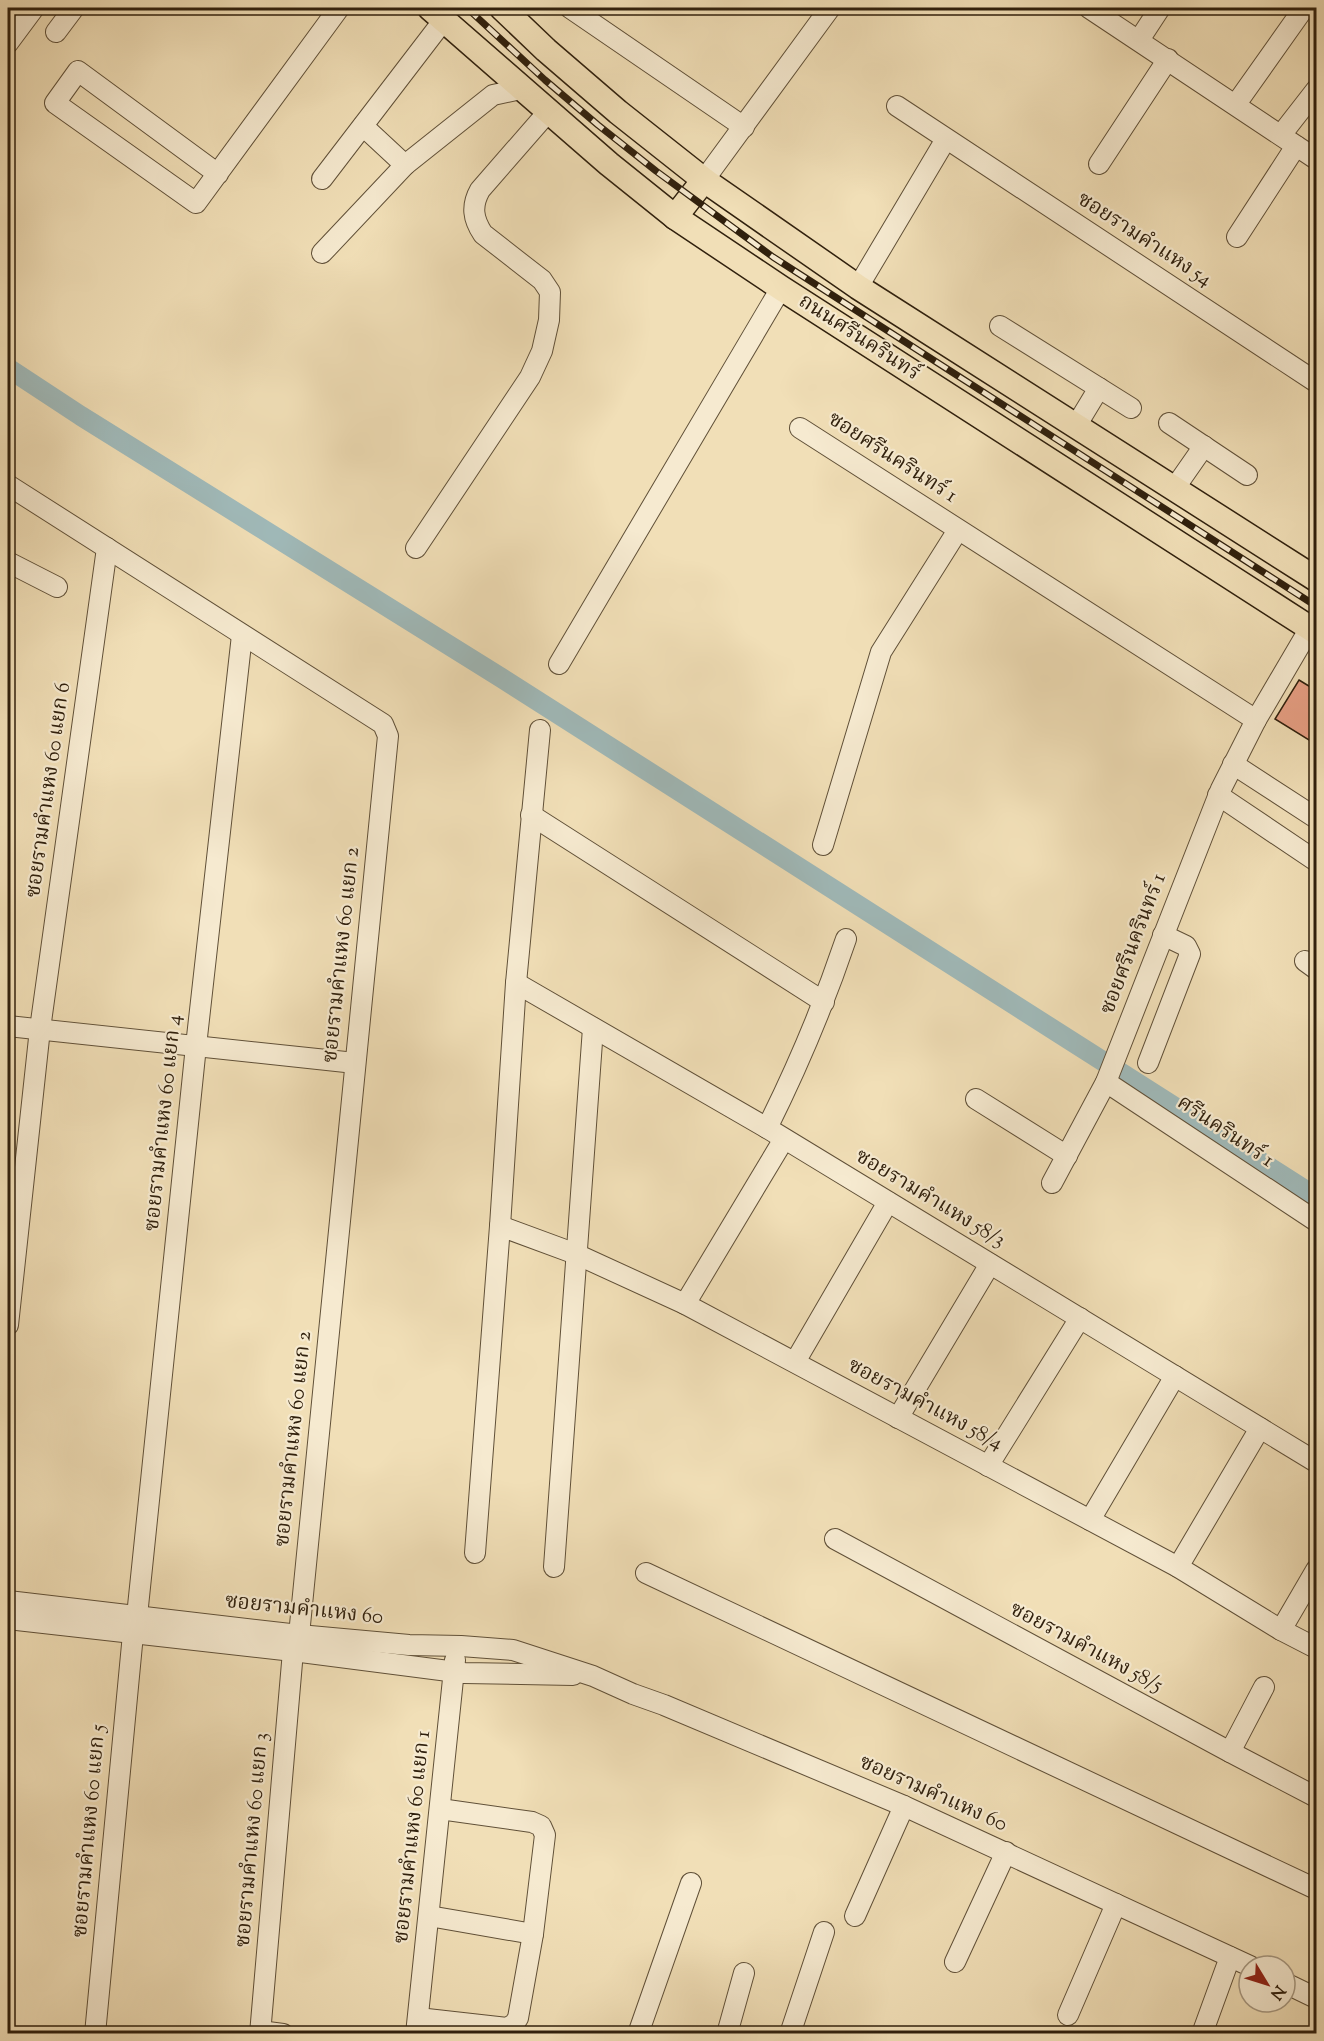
<svg xmlns="http://www.w3.org/2000/svg" width="1324" height="2041" viewBox="0 0 1324 2041" font-family="'Sorts Mill Goudy','Noto Serif Thai',serif">
	<rect width="100%" height="100%" fill="#f1dfb7"/>
	<filter id="stains"><feTurbulence type="fractalNoise" baseFrequency=".00333" numOctaves="4"/><feColorMatrix values="0 0 0 0 .2 0 0 0 0 .09 0 0 0 0 .02 0 0 0 .5 -.17"/></filter>
	<radialGradient id="worn" r=".72"><stop offset=".6" stop-color="#630" stop-opacity="0"/><stop offset="1" stop-color="#630" stop-opacity=".3"/></radialGradient>
	<g fill="none" stroke-linecap="round" stroke-linejoin="round">
		<polyline stroke="#a0baba" stroke-width="20" points="8,368 81,416 500,677 1316,1197"/>
	</g>
	<polygon fill="#e8a085" stroke="#30200d" stroke-width="1.5" points="1299,680 1317,691 1317,745 1275,719"/>
	<g fill="none" stroke-linecap="round" stroke-linejoin="round">
		<g stroke="#605038" stroke-width="22">
			<g id="minor">
				<polyline points="570,8 744,127"/>
				<polyline points="1089,8 1316,159"/>
				<polyline points="56,32 74,8"/>
				<polyline points="1139,40 1160,8"/>
				<polyline points="8,43 34,8"/>
				<polyline points="1236,104 1304,8"/>
				<polyline points="897,106 1316,382"/>
				<polyline points="363,126 405,165"/>
				<polyline points="1281,135 1316,90"/>
				<polyline points="1099,164 1168,59"/>
				<polyline points="218,174 78,71 55,103 196,203 339,8"/>
				<polyline points="322,179 443,21"/>
				<polyline points="704,180 830,8"/>
				<polyline points="1237,237 1296,146"/>
				<polyline points="322,253 405,165 493,95 521,89"/>
				<polyline points="858,287 946,139"/>
				<polyline points="1000,326 1131,408"/>
				<polyline points="1169,423 1247,475"/>
				<polyline points="1076,426 1099,388"/>
				<polyline points="800,428 1256,720"/>
				<polyline points="8,485 383,724 388,736 299,1635 293,1651 260,2034"/>
				<polyline points="1174,489 1204,446"/>
				<path d="M416,548L530,377L542,351L549,320L550,292L542,280L483,234C473,219 471,206 480,190L548,112"/>
				<polyline points="8,562 57,587"/>
				<polyline points="559,664 781,288"/>
				<polyline points="1233,764 1316,818"/>
				<polyline points="1218,795 1316,861"/>
				<polyline points="531,815 824,1002"/>
				<polyline points="823,845 881,652 958,530"/>
				<polyline points="1305,961 1316,969"/>
				<polyline points="516,983 767,1128 1316,1462"/>
				<polyline points="8,1026 355,1063"/>
				<polyline points="1148,1063 1190,954 1186,946 1163,935"/>
				<polyline points="1106,1082 1316,1221"/>
				<polyline points="976,1099 1067,1156"/>
				<path d="M767,1128C798,1066 824,1004 846,939"/>
				<polyline points="1052,1183 1106,1082 1221,789 1256,720 1310,628"/>
				<polyline points="500,1226 576,1254 685,1304 1178,1567 1281,1630 1316,1648"/>
				<polyline points="685,1304 784,1139"/>
				<polyline points="8,1325 40,1029 107,548"/>
				<polyline points="795,1362 888,1202"/>
				<polyline points="898,1418 990,1264"/>
				<polyline points="988,1466 1080,1318"/>
				<polyline points="1090,1520 1175,1376"/>
				<polyline points="835,1539 1230,1752 1316,1797"/>
				<polyline points="475,1553 500,1226 516,983 540,730"/>
				<polyline points="554,1567 593,1028"/>
				<polyline points="1178,1567 1260,1428"/>
				<polyline points="646,1573 1316,1889"/>
				<polyline points="8,1601 299,1635 409,1645 461,1646 513,1650 593,1676 633,1694 664,1705 904,1806 1250,1966"/>
				<polyline points="8,1619 293,1651 464,1673 573,1675"/>
				<polyline points="1281,1630 1316,1570"/>
				<polyline points="1230,1752 1264,1687"/>
				<polyline points="429,1916 533,1934"/>
				<polyline points="855,1916 904,1806"/>
				<polyline points="955,1962 1006,1852"/>
				<polyline points="1285,1983 1316,1998"/>
				<polyline points="1068,2015 1116,1904"/>
				<polyline points="418,2018 507,2028 514,2024 518,2018 533,1934 545,1835 541,1826 532,1822 440,1809"/>
				<polyline points="260,2031 283,2034"/>
				<polyline points="95,2034 133,1634 137,1616 196,1046 242,635"/>
				<polyline points="416,2034 455,1660"/>
				<polyline points="638,2034 691,1883"/>
				<polyline points="727,2034 744,1973"/>
				<polyline points="790,2034 824,1932"/>
				<polyline points="1202,2034 1230,1957"/>
			</g>
		</g>
		<g stroke="#30200d" stroke-width="27">
			<g id="major">
				<polyline points="430,8 609,164 675,217 781,288 1316,632"/>
				<polyline points="502,8 546,50 618,112 704,180 858,287 1316,579"/>
				<polyline points="675,217 704,180"/>
			</g>
		</g>
		<use href="#minor" stroke="#f6ead0" stroke-width="20"/>
		<use href="#major" stroke="#f1dfb7" stroke-width="24"/>
		<g stroke="#30200d" stroke-width="7">
			<polyline id="rail" points="467,8 545,80 598,125 656,171 773,257 1316,606"/>
		</g>
		<use href="#rail" stroke="#f6ead0" stroke-width="4.5" stroke-dasharray="14" stroke-linecap="butt"/>
	</g>
	<g text-anchor="middle" dominant-baseline="central" stroke-width="4.5" stroke-linejoin="round" paint-order="stroke">
		<g font-size="21" fill="#30200d" stroke="#f6ead0">
			<text transform="translate(1144 240) rotate(33)">ซอยรามคำแหง 54</text>
			<text transform="translate(859 338) rotate(33)">ถนนศรีนครินทร์</text>
			<text transform="translate(892 458) rotate(33)">ซอยศรีนครินทร์ 1</text>
			<text transform="translate(49 790) rotate(-82)">ซอยรามคำแหง 60 แยก 6</text>
			<text transform="translate(1134 944) rotate(-69)">ซอยศรีนครินทร์ 1</text>
			<text transform="translate(342 955) rotate(-84)">ซอยรามคำแหง 60 แยก 2</text>
			<text transform="translate(164 1123) rotate(-84)">ซอยรามคำแหง 60 แยก 4</text>
			<text transform="translate(1225 1132) rotate(34)">ศรีนครินทร์ 1</text>
			<text transform="translate(930 1199) rotate(31)">ซอยรามคำแหง 58/3</text>
			<text transform="translate(925 1405) rotate(28)">ซอยรามคำแหง 58/4</text>
			<text transform="translate(294 1439) rotate(-84)">ซอยรามคำแหง 60 แยก 2</text>
			<text transform="translate(304 1610) rotate(6)">ซอยรามคำแหง 60</text>
			<text transform="translate(1086 1648) rotate(28)">ซอยรามคำแหง 58/5</text>
			<text transform="translate(933 1794) rotate(24)">ซอยรามคำแหง 60</text>
			<text transform="translate(90 1831) rotate(-85)">ซอยรามคำแหง 60 แยก 5</text>
			<text transform="translate(413 1837) rotate(-84)">ซอยรามคำแหง 60 แยก 1</text>
			<text transform="translate(253 1840) rotate(-85)">ซอยรามคำแหง 60 แยก 3</text>
		</g>
	</g>
	<rect width="1324" height="2041" fill="none" stroke="#f1dfb7" stroke-width="30"/>
	<rect x="9" y="9" width="1306" height="2023" fill="none" stroke="#30200d" stroke-width="3"/>
	<rect x="15" y="15" width="1294" height="2011" fill="none" stroke="#30200d" stroke-width="1.5"/>
	<g transform="translate(1267 1984) rotate(128)"><circle r="28" fill="#f6ead0" stroke="#a79982" stroke-width="1.5"/>
	<path d="M0-4.5L10 22L0 15L-10 22Z" fill="#8f2418"/>
	<text y="-9" font-size="16" font-weight="bold" text-anchor="middle" fill="#30200d">N</text>
	</g>
	<rect width="100%" height="100%" filter="url(#stains)"/>
	<rect width="100%" height="100%" fill="url(#worn)"/>
</svg>
